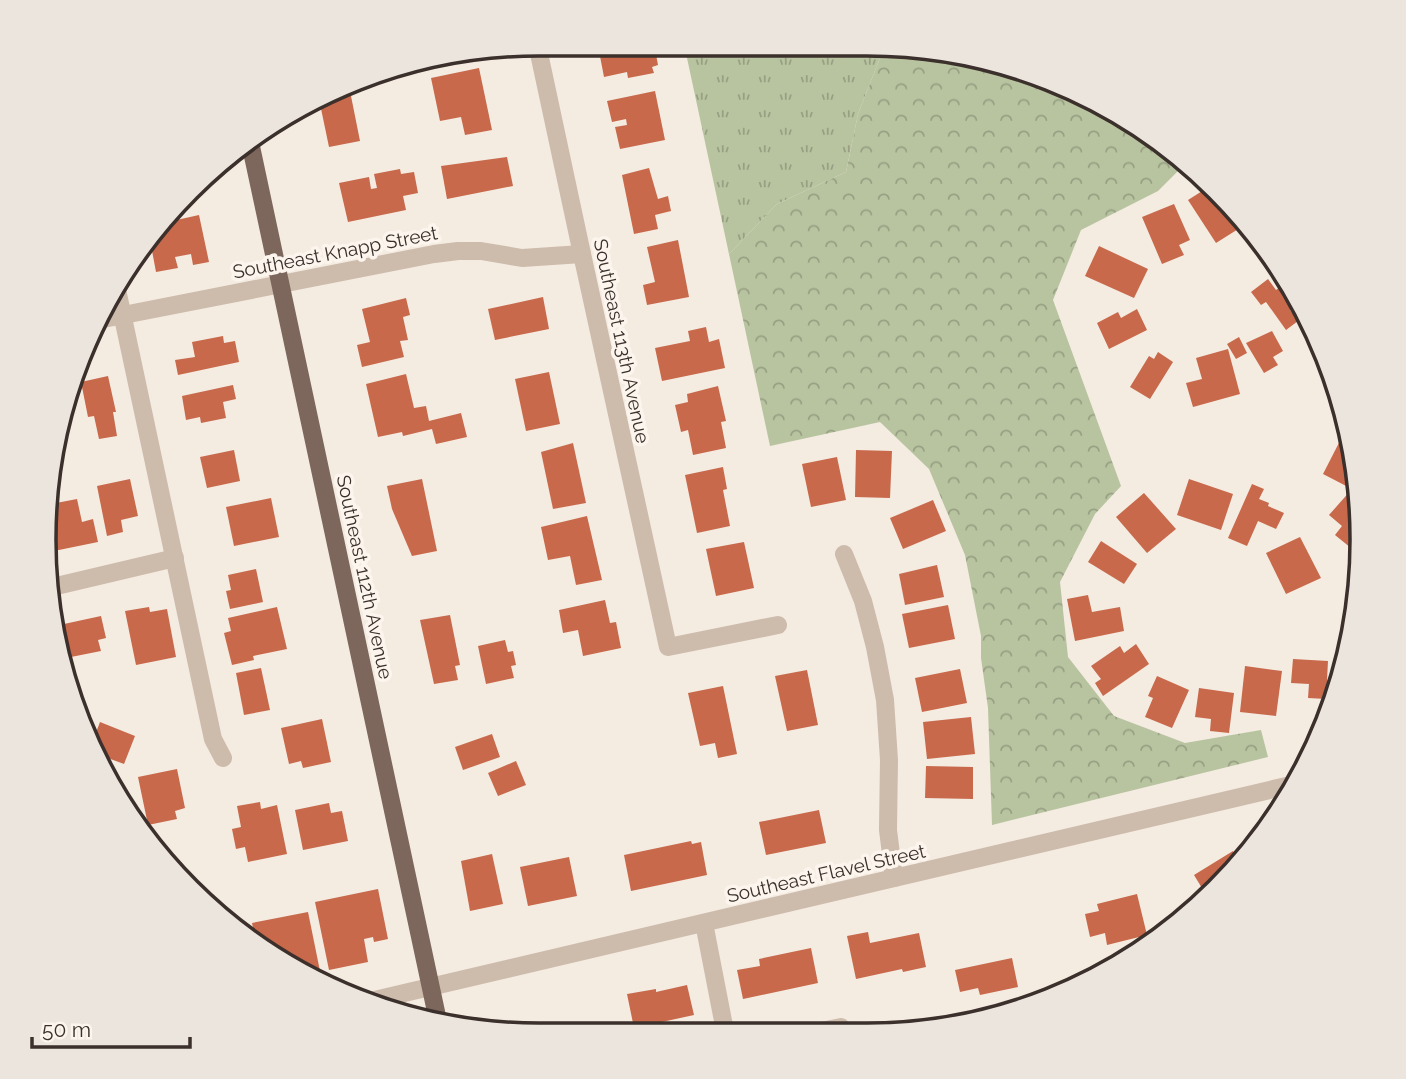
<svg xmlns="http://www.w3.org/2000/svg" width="1406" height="1079" viewBox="0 0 1406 1079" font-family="Raleway,sans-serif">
	<defs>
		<pattern id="grass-tufts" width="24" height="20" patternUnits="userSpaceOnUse" patternTransform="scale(1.75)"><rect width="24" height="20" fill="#b8c4a0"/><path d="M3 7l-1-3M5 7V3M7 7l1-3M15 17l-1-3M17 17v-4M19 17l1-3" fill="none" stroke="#97a083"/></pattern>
		<pattern id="forest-crowns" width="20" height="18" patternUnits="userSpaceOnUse" patternTransform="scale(1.75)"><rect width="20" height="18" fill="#b8c4a0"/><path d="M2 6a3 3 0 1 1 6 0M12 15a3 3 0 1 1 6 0" fill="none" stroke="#97a083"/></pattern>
	</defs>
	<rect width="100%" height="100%" fill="#f4ebe1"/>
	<polygon fill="url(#grass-tufts)" points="684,44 885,45 858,114 846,172 777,204 729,254"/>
	<polygon fill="url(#forest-crowns)" points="885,45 899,45 995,61 1085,95 1168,146 1185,164 1158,191 1081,230 1053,300 1121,486 1095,514 1060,582 1068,657 1114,716 1185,743 1261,730 1268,757 992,825 988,708 981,658 981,636 965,555 929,469 880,422 770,446 729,254 777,204 846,172 858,114"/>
	<g fill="#c8694b">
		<polygon points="621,44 654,44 658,65 652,67 654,73 628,78 627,72 604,77 599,51 621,47"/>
		<polygon points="479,68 492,130 465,135 461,117 440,121 431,78"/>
		<polygon points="349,86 360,141 329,147 319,99"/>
		<polygon points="655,91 665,140 620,149 615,127 627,125 626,119 612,122 607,101"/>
		<polygon points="507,157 513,186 447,199 441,166"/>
		<polygon points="649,168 658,199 668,196 671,211 655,215 658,229 634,234 622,175"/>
		<polygon points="400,169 401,174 414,172 418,193 403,196 406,210 348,222 339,183 369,177 371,189 377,188 374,174"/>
		<polygon points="1207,188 1243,226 1216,243 1188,200"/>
		<polygon points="1174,204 1190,240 1179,245 1184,255 1162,264 1142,217"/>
		<polygon points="199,215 209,262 193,265 191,254 175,257 178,268 156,272 150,240 163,223"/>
		<polygon points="678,240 689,297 647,305 643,285 655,282 647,247"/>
		<polygon points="1099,246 1148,269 1134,298 1085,276"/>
		<polygon points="1268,279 1276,290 1288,281 1310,323 1305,326 1293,309 1290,310 1298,321 1286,330 1266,302 1261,305 1251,292"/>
		<polygon points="543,297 549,329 495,340 488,309"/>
		<polygon points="406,298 410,315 403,317 408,340 400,341 404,357 362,367 357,345 370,342 362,309"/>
		<polygon points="1137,309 1147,330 1109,349 1097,323 1118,312 1121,318"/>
		<polygon points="706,327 709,342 719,339 725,368 662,381 655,348 690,341 688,331"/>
		<polygon points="1272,331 1283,351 1273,357 1278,365 1264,373 1246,343"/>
		<polygon points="223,336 224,343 235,341 239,362 178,375 175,360 195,357 192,342"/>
		<polygon points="1239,337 1247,353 1236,359 1227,344"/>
		<polygon points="1228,349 1240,394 1193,407 1186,383 1202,379 1196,358"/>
		<polygon points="1158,352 1173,362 1150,399 1130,387 1149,356 1154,359"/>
		<polygon points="549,372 560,424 526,431 515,379"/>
		<polygon points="406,374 414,408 426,406 429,421 461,413 467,437 436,444 432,429 403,436 402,432 378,437 366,384"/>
		<polygon points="108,376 116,412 113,412 117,436 99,439 94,416 88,417 81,382"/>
		<polygon points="233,385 236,399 223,402 226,418 201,423 200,417 186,420 182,396"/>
		<polygon points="718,386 726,421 721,422 726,448 693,455 688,430 681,432 675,405 688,402 687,394"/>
		<polygon points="1344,433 1351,437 1353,443 1356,481 1352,489 1323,474"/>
		<polygon points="573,443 586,503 553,509 541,452"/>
		<polygon points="234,450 240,481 207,488 200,457"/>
		<polygon points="856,450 892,451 890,498 855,497"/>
		<polygon points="837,457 846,500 811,507 802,464"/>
		<polygon points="723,467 727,489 723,490 730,526 697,533 685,475"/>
		<polygon points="130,479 138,516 121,520 123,532 107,536 97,486"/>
		<polygon points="422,479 437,551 412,556 392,509 387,486"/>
		<polygon points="1189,479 1233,494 1221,530 1177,515"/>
		<polygon points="1252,484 1264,489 1259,499 1269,503 1268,506 1284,513 1276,529 1258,521 1247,546 1228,538"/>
		<polygon points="1352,489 1358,493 1362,540 1362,546 1356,542 1351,548 1335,535 1342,526 1329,515"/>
		<polygon points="1144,493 1176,529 1147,553 1116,517"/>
		<polygon points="271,498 279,537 234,546 226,507"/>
		<polygon points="77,499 82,522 93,519 98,542 49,552 48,543 50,521 54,520 51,510 51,504"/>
		<polygon points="933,500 946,531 903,549 890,518"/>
		<polygon points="587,516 602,580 576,585 570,556 548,560 541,527"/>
		<polygon points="1300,537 1321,578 1286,594 1266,553"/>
		<polygon points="1101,541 1137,564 1124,584 1088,562"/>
		<polygon points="744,542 754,588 716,596 706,549"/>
		<polygon points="937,565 944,597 905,605 899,574"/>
		<polygon points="256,569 263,602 230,609 226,591 231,590 228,575"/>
		<polygon points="1088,595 1092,612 1120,607 1124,631 1075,641 1067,599"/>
		<polygon points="605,600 610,623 616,622 621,648 583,656 578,630 563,633 559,610"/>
		<polygon points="948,605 955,639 909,648 902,614"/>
		<polygon points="149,607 150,612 167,609 176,657 136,665 125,611"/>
		<polygon points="277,607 287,649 253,656 254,660 232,665 224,633 231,631 228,618"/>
		<polygon points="450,615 460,665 455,666 458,680 434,684 420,620"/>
		<polygon points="101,616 106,638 98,640 101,651 71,657 64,624"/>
		<polygon points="505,640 508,652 513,651 516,665 511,666 514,678 486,684 478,646"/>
		<polygon points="1136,644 1149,664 1103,696 1095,683 1101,679 1091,666 1120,646 1124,653"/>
		<polygon points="1293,659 1328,661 1326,699 1308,698 1309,684 1291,683"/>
		<polygon points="1245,666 1282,671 1276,716 1240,712"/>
		<polygon points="261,668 270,710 244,715 236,673"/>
		<polygon points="960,669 967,703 922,712 915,678"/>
		<polygon points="807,670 818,725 787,731 775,676"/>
		<polygon points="1157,676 1189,690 1172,728 1145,717 1153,698 1148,696"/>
		<polygon points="723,686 737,754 718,758 715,743 700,746 688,693"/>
		<polygon points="1199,688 1234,693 1229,733 1210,731 1211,719 1195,717"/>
		<polygon points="971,717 975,754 927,759 923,722"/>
		<polygon points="322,719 331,762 303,768 301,761 289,764 281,728"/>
		<polygon points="100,722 135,736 124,764 97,754 92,743"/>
		<polygon points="492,734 500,757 463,770 455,747"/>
		<polygon points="516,761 526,785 498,796 488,773"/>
		<polygon points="926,766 973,767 973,799 925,798"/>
		<polygon points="177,769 185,808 175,811 177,819 148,825 138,777"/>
		<polygon points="260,802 261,809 277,805 287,854 248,862 245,847 236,849 232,829 241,827 237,806"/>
		<polygon points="329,803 331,813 342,811 348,841 303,850 295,810"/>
		<polygon points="819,810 826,843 766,855 759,822"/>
		<polygon points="691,841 692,844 701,842 707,875 631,891 624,855"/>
		<polygon points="1233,851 1240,862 1217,890 1208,898 1194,875"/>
		<polygon points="492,854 503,904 470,911 461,861"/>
		<polygon points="569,857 577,896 528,906 520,867"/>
		<polygon points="378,889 388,939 374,942 373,937 364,939 368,962 329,970 315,902"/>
		<polygon points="1137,894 1147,935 1107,945 1105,933 1090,937 1085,914 1099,911 1097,904"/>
		<polygon points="308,912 320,971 305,974 264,952 257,946 252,923"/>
		<polygon points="868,932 870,943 919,933 926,967 903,972 902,969 856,979 847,936"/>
		<polygon points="811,948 818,983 743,999 737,970 760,966 759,959"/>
		<polygon points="1012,958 1018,987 980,995 978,988 960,992 955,970"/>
		<polygon points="687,985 694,1015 634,1028 627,994 656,989 656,992"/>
	</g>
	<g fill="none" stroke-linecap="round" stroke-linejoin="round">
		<g stroke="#cdbbac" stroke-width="18">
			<polyline points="537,44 582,254 668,647 778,625"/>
			<polyline points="116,285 213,739 223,758"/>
			<polyline points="98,320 434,254 458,251 481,251 522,258 582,254"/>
			<polyline points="844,554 863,601 875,647 885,700 889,760 888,830 894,878"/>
			<polyline points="48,588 175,558"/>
			<polyline points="704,923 725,1031"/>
			<polyline points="366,1002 1295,784"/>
			<polyline points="821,1031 841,1027"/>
		</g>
		<polyline stroke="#7d675c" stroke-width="18" points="250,142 438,1021"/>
	</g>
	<g text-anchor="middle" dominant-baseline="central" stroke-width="7" stroke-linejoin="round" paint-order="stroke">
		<g font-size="19" fill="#3b302b" stroke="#fbf5ee">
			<text transform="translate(335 252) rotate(-11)">Southeast Knapp Street</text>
			<text transform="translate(622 341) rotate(78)">Southeast 113th Avenue</text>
			<text transform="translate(365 577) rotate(78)">Southeast 112th Avenue</text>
			<text transform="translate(826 873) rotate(-13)">Southeast Flavel Street</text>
		</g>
	</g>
	<path d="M0 0H1406V1079H0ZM539 56H867A483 483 0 0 1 1350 539V540A483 483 0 0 1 867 1023H539A483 483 0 0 1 56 540V539A483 483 0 0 1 539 56Z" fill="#ece5de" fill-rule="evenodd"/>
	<path fill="none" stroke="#3b302b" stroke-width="3.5" d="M539 56H867A483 483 0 0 1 1350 539V540A483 483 0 0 1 867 1023H539A483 483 0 0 1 56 540V539A483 483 0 0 1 539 56Z"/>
	<path d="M32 1037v10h158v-10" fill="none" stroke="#3b302b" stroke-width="3.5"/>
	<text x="42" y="1037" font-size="21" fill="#3b302b" stroke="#fbf5ee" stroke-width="5" paint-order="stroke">50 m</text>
</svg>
